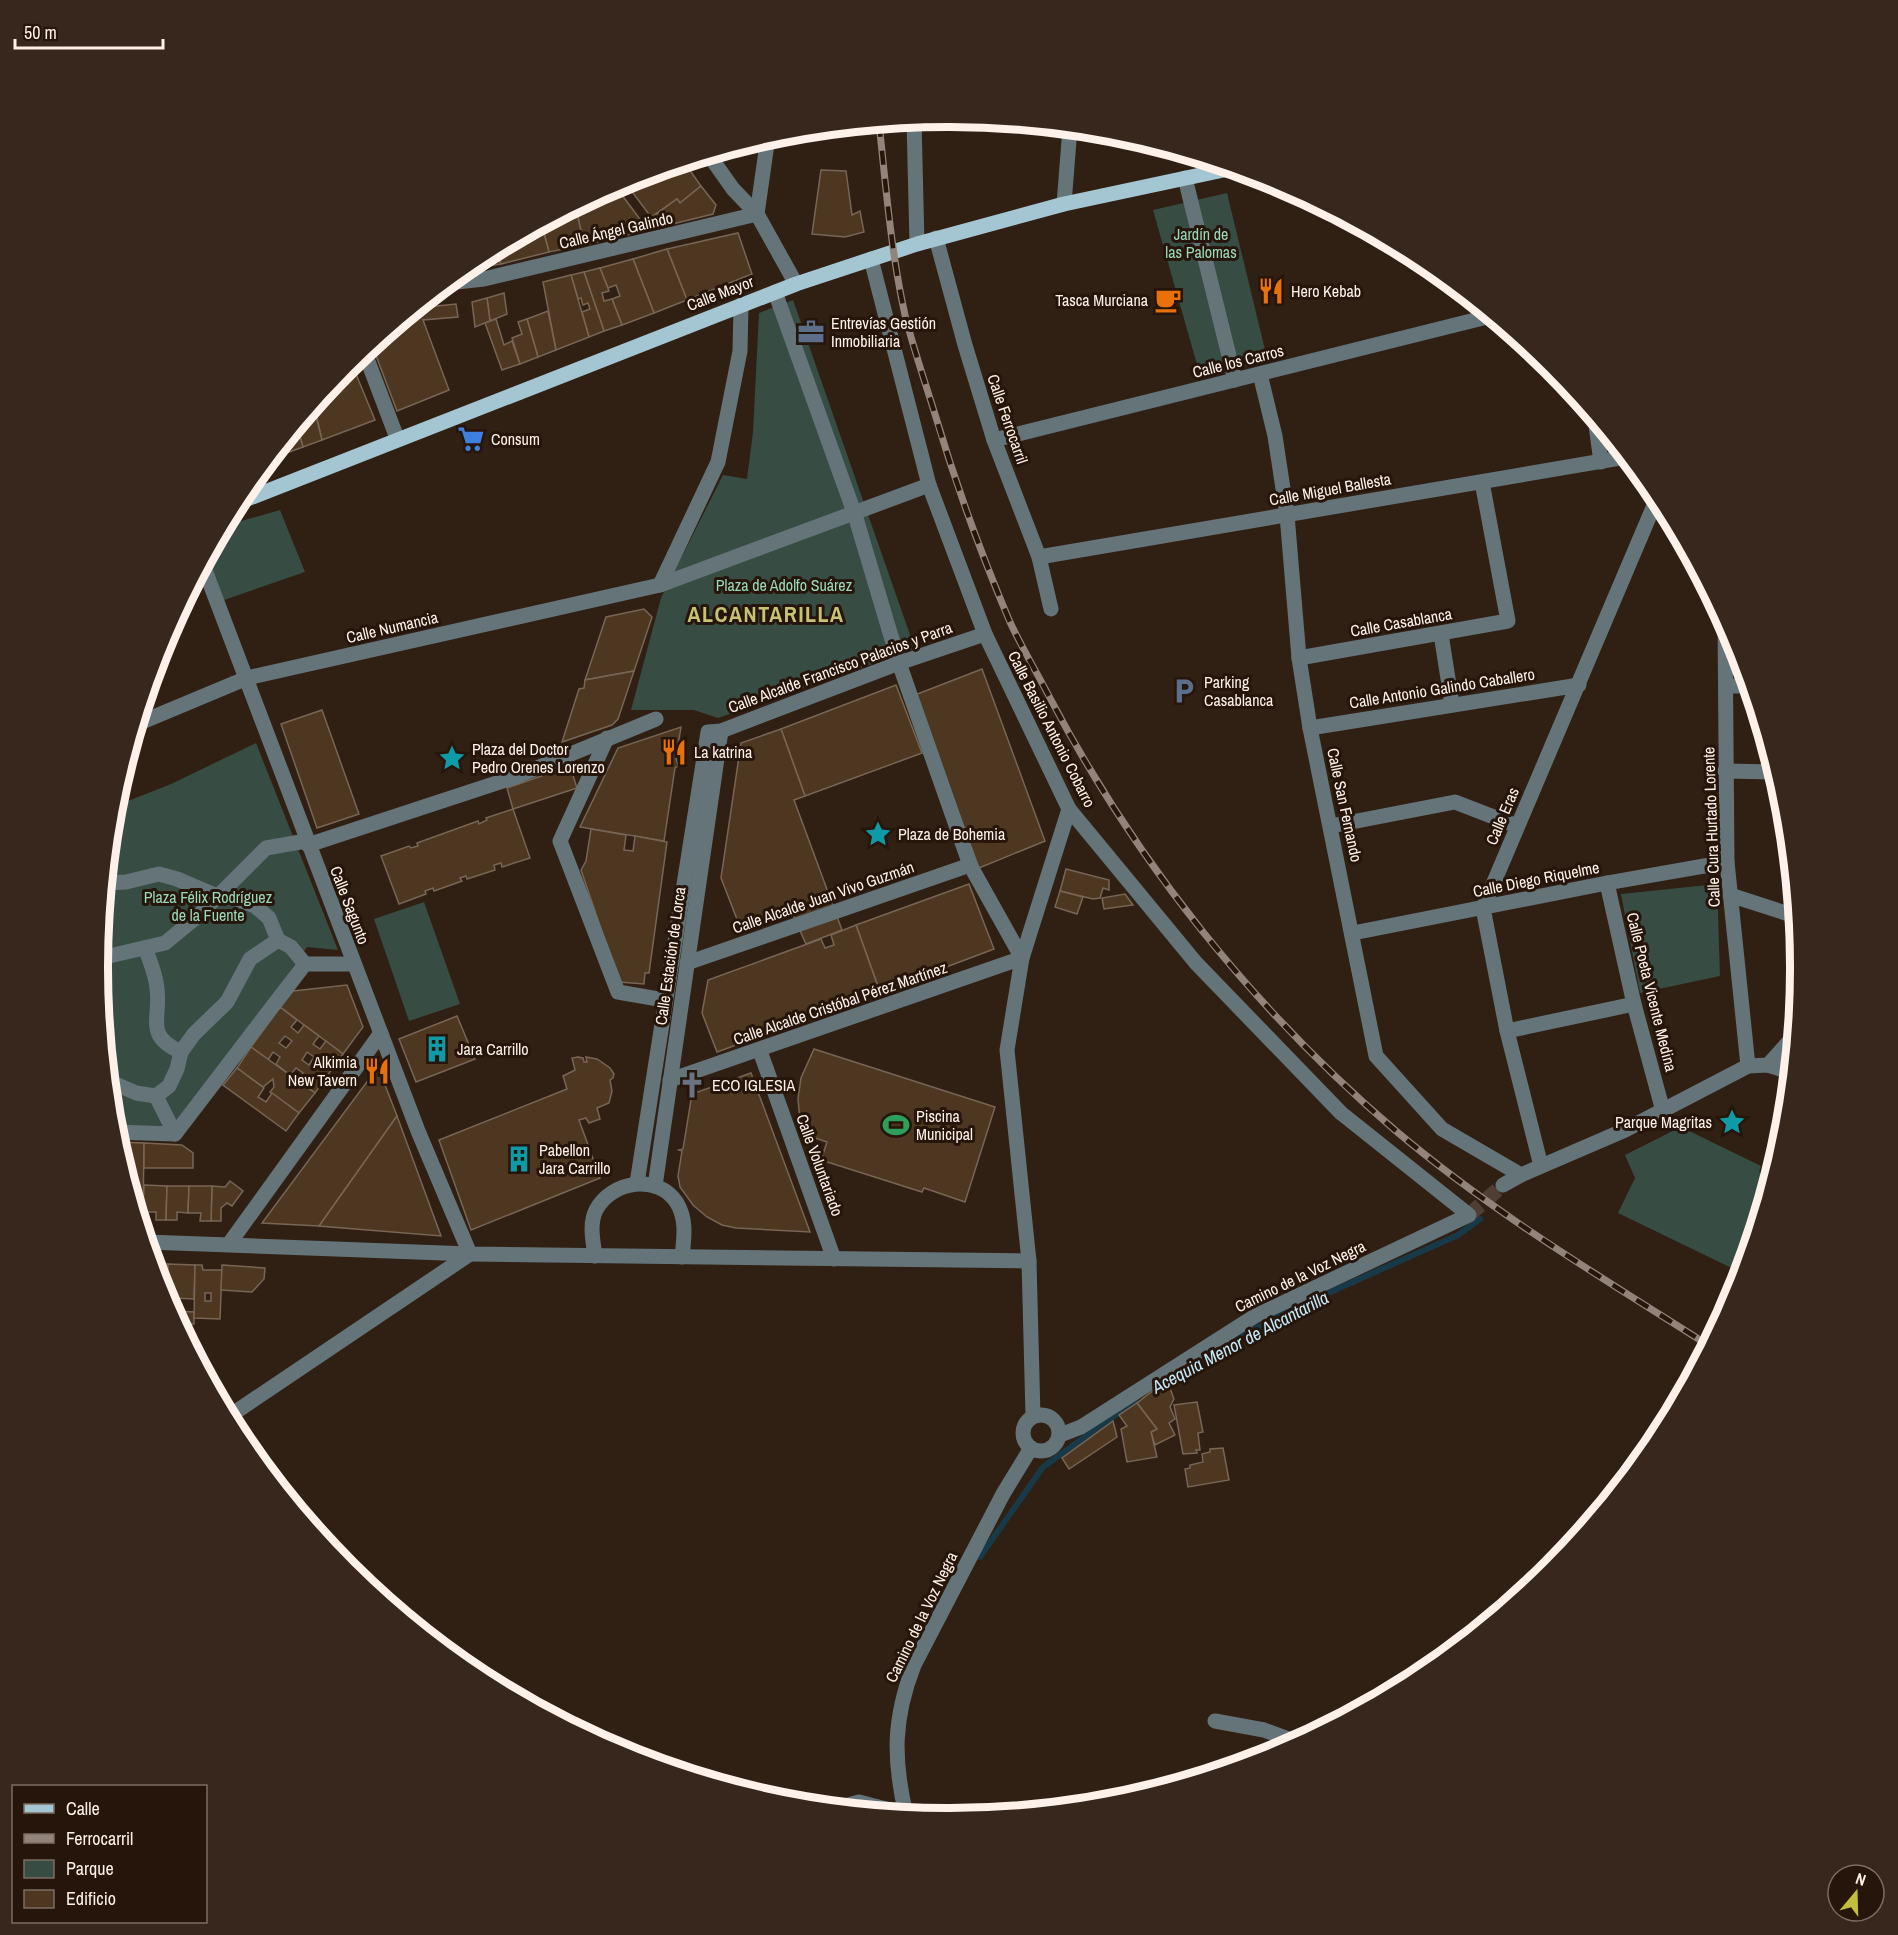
<svg xmlns="http://www.w3.org/2000/svg" width="1898" height="1935" viewBox="0 0 1898 1935" font-family="'Archivo Narrow',sans-serif">
	<rect width="100%" height="100%" fill="#301f13"/>
	<g fill="#374c42">
		<polygon points="1227,193 1268,362 1200,375 1153,210"/>
		<polygon points="793,300 915,649 718,718 694,710 631,710 661,598 723,475 747,479 753,432 759,313"/>
		<polygon points="280,510 305,572 221,601 205,562 224,526"/>
		<polygon points="256,743 338,950 307,947 175,1134 114,1131 98,967 113,807 171,784"/>
		<polygon points="1717,884 1720,976 1640,993 1621,894"/>
		<polygon points="424,902 460,1004 409,1021 374,919"/>
		<polygon points="1681,1127 1761,1166 1759,1172 1771,1178 1742,1273 1618,1213 1635,1178 1625,1155"/>
	</g>
	<g fill="none" stroke-linecap="round" stroke-linejoin="round">
		<g stroke="#173948" stroke-width="6">
			<polyline points="1199,1360 1288,1311 1458,1235 1480,1219"/>
			<polyline points="980,1557 1043,1467 1135,1401"/>
		</g>
	</g>
	<g fill="#4d3720" stroke="#765" stroke-width="1.5" fill-rule="evenodd">
		<polygon points="684,162 701,186 680,203 677,199 651,217 624,181"/>
		<polygon points="821,170 846,171 852,215 860,211 864,232 845,237 812,234"/>
		<polygon points="624,181 631,190 622,195 620,191 613,196 614,198 604,203 597,195"/>
		<polygon points="701,186 716,205 713,214 648,230 644,223 677,199 680,203"/>
		<polygon points="597,195 604,203 583,210 579,205"/>
		<polygon points="622,195 648,230 584,245 577,213"/>
		<polygon points="579,205 583,210 569,215 566,211"/>
		<polygon points="577,213 584,245 549,252 542,226"/>
		<polygon points="560,215 562,219 549,224 547,221"/>
		<polygon points="547,221 542,226 549,252 501,264 495,249"/>
		<polygon points="738,233 752,274 687,300 667,249"/>
		<polygon points="495,249 501,264 464,270 476,259"/>
		<polygon points="667,249 687,300 654,313 633,259"/>
		<polygon points="633,259 654,313 622,325 612,299 620,296 616,285 608,288 600,268"/>
		<polygon points="600,268 609,291 602,293 604,301 612,299 622,325 604,331 584,272"/>
		<polygon points="584,272 604,331 589,337 582,312 590,309 588,303 583,305 581,298 578,299 571,275"/>
		<polygon points="571,275 589,337 556,350 543,282"/>
		<polygon points="504,293 507,314 490,321 487,298"/>
		<polygon points="487,298 490,321 475,327 472,302"/>
		<polygon points="456,304 458,317 423,320 449,390 397,411 372,345 417,308"/>
		<polygon points="548,311 556,350 538,357 527,319"/>
		<polygon points="496,319 504,345 512,341 520,364 502,370 485,323"/>
		<polygon points="527,319 538,357 520,364 512,338 522,334 518,322"/>
		<polygon points="351,362 375,420 322,440 314,406"/>
		<polygon points="309,412 310,418 316,416 322,440 303,447 297,426"/>
		<polygon points="297,426 303,447 284,454 281,445"/>
		<polygon points="281,445 284,454 269,460"/>
		<polygon points="644,609 652,617 634,671 585,680 606,617"/>
		<polygon points="982,669 1045,841 979,868 915,695"/>
		<polygon points="634,671 618,719 612,725 562,742 579,689 584,688 585,680"/>
		<polygon points="896,685 922,753 805,796 781,729"/>
		<polygon points="322,710 359,814 317,828 281,724"/>
		<polygon points="681,727 676,758 678,766 675,768 664,841 580,827 618,748"/>
		<polygon points="781,729 805,796 794,800 842,930 806,944 792,913 763,924 761,919 740,927 721,878 741,743"/>
		<polygon points="570,766 577,788 513,809 507,788"/>
		<polygon points="513,809 530,858 502,867 501,863 494,865 495,870 467,879 466,876 460,878 462,881 434,891 433,888 425,891 426,894 399,904 381,856 409,846 411,848 418,846 417,843 478,821 479,824 487,820 486,818"/>
		<polygon points="591,829 626,835 624,850 633,851 635,836 667,842 649,973 645,973 644,984 619,982 581,870 586,861"/>
		<polygon points="1066,869 1109,880 1109,890 1103,888 1100,898 1093,899 1060,891"/>
		<polygon points="969,884 994,949 880,992 856,925"/>
		<polygon points="1060,891 1083,897 1077,914 1055,907"/>
		<polygon points="1125,894 1133,905 1104,909 1102,898"/>
		<polygon points="856,925 880,992 717,1052 702,1013 708,980 821,939 825,948 834,945 831,935"/>
		<polygon points="347,985 363,1027 343,1054 280,1007 293,991"/>
		<path d="M280,1007L297,1020L291,1027L298,1033L304,1025L319,1036L313,1044L320,1049L326,1041L343,1054L315,1093L297,1080L303,1073L296,1068L290,1075L276,1064L280,1057L273,1052L268,1060L251,1047ZM285,1036L292,1041L286,1048L279,1043ZM307,1052L314,1057L309,1065L302,1060Z"/>
		<polygon points="457,1016 475,1059 416,1082 399,1039"/>
		<polygon points="251,1047 315,1093 299,1113 270,1092 274,1087 273,1079 263,1087 237,1068"/>
		<polygon points="814,1049 995,1107 965,1202 924,1188 922,1192 821,1160 827,1142 806,1135 800,1121 798,1099 801,1078"/>
		<polygon points="578,1057 583,1058 584,1062 587,1062 586,1057 597,1059 610,1068 614,1074 613,1078 610,1080 612,1091 609,1103 597,1108 600,1119 589,1123 586,1118 579,1120 600,1178 471,1230 439,1140 567,1089 563,1076 575,1070 572,1058"/>
		<polygon points="378,1067 397,1116 319,1226 262,1223"/>
		<polygon points="237,1068 264,1088 258,1097 266,1102 272,1093 299,1113 286,1131 223,1085"/>
		<polygon points="751,1073 810,1232 736,1228 722,1225 707,1217 693,1205 680,1187 678,1176 682,1151 679,1150 683,1149 692,1094"/>
		<polygon points="397,1116 441,1236 319,1226"/>
		<polygon points="118,1142 144,1143 143,1219 140,1219 130,1186 132,1176 127,1176"/>
		<polygon points="144,1143 182,1145 193,1153 193,1168 144,1168"/>
		<polygon points="230,1181 243,1191 232,1206 227,1203 221,1208 221,1221 211,1221 212,1186 225,1187"/>
		<polygon points="144,1185 167,1186 166,1220 156,1220 156,1212 143,1212"/>
		<polygon points="167,1186 189,1186 188,1213 177,1212 177,1220 166,1220"/>
		<polygon points="189,1186 212,1186 211,1221 200,1221 201,1213 188,1213"/>
		<polygon points="153,1264 168,1264 167,1297 162,1293"/>
		<polygon points="168,1264 195,1265 194,1299 176,1298 176,1311 194,1312 194,1324 179,1324 167,1302"/>
		<path d="M195,1265H202L203,1270H222L220,1319L194,1318ZM205,1293H211V1301H205Z"/>
		<polygon points="222,1265 265,1268 264,1279 252,1292 221,1290"/>
		<polygon points="1167,1380 1174,1399 1170,1407 1175,1419 1169,1423 1175,1435 1155,1445 1151,1432 1157,1429 1137,1403"/>
		<polygon points="1197,1402 1203,1432 1198,1433 1200,1450 1196,1450 1197,1453 1183,1454 1174,1405"/>
		<polygon points="1137,1403 1157,1429 1151,1432 1157,1457 1127,1462 1121,1429 1127,1426 1119,1415"/>
		<polygon points="1113,1421 1117,1437 1069,1469 1062,1458"/>
		<polygon points="1223,1448 1229,1480 1188,1487 1185,1469 1190,1468 1190,1465 1203,1462 1202,1454 1210,1452 1210,1449"/>
	</g>
	<g fill="none" stroke-linecap="round" stroke-linejoin="round">
		<polyline stroke="#4f3e33" stroke-width="15" stroke-dasharray="15 8" stroke-linecap="butt" points="1469,1215 1503,1185"/>
		<g stroke="#647479" stroke-width="15">
			<polyline points="914,120 917,244"/>
			<polyline points="709,155 733,189 757,214 796,284"/>
			<polyline points="1185,178 1235,380"/>
			<polyline points="1064,204 1070,128"/>
			<polyline points="936,238 965,345 994,440 1039,557 1051,609"/>
			<polyline points="871,259 929,485 985,634 1069,809 1196,963 1341,1113 1469,1215 1255,1316 1081,1427 1060,1435"/>
			<polyline points="447,283 484,279 757,214 768,137"/>
			<polyline points="364,351 397,438"/>
			<polyline points="1260,374 1275,436 1287,515 1299,658 1310,728 1376,1056 1442,1129 1521,1175"/>
			<polyline points="1595,418 1601,462"/>
			<polyline points="994,440 1491,316"/>
			<polyline points="1039,557 1626,457"/>
			<polyline points="203,565 418,1131 470,1254 228,1417"/>
			<polyline points="660,585 718,462 740,351 741,305"/>
			<polyline points="1725,622 1727,862 1748,1066"/>
			<polyline points="1441,634 1452,704"/>
			<polyline points="1299,658 1508,621 1482,482"/>
			<polyline points="1727,686 1749,686"/>
			<polyline points="137,724 247,678 660,585 929,485"/>
			<polyline points="1310,728 1579,685"/>
			<polyline points="607,738 560,841 618,992 664,1000"/>
			<polyline points="1725,771 1775,772"/>
			<polyline points="1331,826 1455,802 1517,826"/>
			<polyline points="308,845 515,777 656,719"/>
			<polyline points="106,883 126,882 159,874 177,879 217,896 237,899 255,906 269,918 278,940 291,947 305,964"/>
			<polyline points="1607,883 1634,1004 1663,1111"/>
			<polyline points="1730,895 1795,916"/>
			<polyline points="1353,933 1607,883 1727,862"/>
			<path d="M145,948C150,961 156,975 157,989C161,1020 144,1035 181,1052"/>
			<polyline points="99,953 105,957 165,943 198,916 266,848 306,841"/>
			<polyline points="687,963 970,865"/>
			<polyline points="1507,1031 1634,1004"/>
			<polyline points="760,1051 834,1259"/>
			<polyline points="1768,1065 1790,1072"/>
			<polyline points="670,1080 1022,958 970,865 899,663 855,515 775,292"/>
			<polyline points="109,1081 136,1093 156,1096 169,1086 177,1069 181,1052 194,1034 227,1002 250,959 278,940"/>
			<polyline points="156,1096 175,1134"/>
			<polyline points="114,1132 175,1134 305,964 354,964"/>
			<polyline points="1541,1166 1507,1031 1483,908 1658,496"/>
			<polyline points="637,1183 708,732 721,731 899,663 985,634"/>
			<polyline points="1503,1185 1521,1175 1625,1130 1748,1066 1768,1065 1794,1036"/>
			<polyline points="655,1186 721,731"/>
			<polyline points="147,1242 470,1254 1029,1261"/>
			<polyline points="229,1244 381,1033"/>
			<path d="M595,1256C593,1241 589,1224 596,1210C611,1181 658,1173 677,1203C687,1220 684,1238 682,1257"/>
			<circle cx="1041" cy="1433" r="18"/>
			<polyline points="1033,1416 1029,1261 1007,1050 1022,958 1069,809"/>
			<polyline points="1215,1721 1264,1730 1297,1742"/>
			<polyline points="838,1808 859,1802 905,1814"/>
			<path d="M906,1815C893,1759 893,1719 914,1665L1003,1494L1031,1448"/>
		</g>
		<polyline stroke="#a4c6d2" stroke-width="15" points="237,503 796,284 917,244 1064,204 1233,168"/>
		<g stroke="#92847a" stroke-width="7">
			<path id="rail" d="M879,123C886,187 891,252 905,315C913,347 924,379 934,411C955,482 981,554 1010,622C1022,648 1037,673 1050,698C1136,862 1254,1010 1396,1131C1493,1213 1601,1277 1708,1345"/>
		</g>
		<use href="#rail" stroke="#26150a" stroke-width="4.5" stroke-dasharray="14" stroke-linecap="butt"/>
	</g>
	<defs>
		<g id="restaurant-bare" transform="scale(2.07)"><path d="M-5-6h1v4h1v-4h1v4h1v-4h1v5L-1.5 .5V6h-2V.5L-5-1ZM5-6V6H3V1.5H1.5Q1.5-4 5-6Z" fill="#e8710a" stroke="#26150a" stroke-width="2.5" paint-order="stroke"/></g>
		<g id="cafe-bare" transform="scale(2.07)"><path d="M-5.5-4.5H6V0H3Q3 3.5 0 3.5H-2.5Q-5.5 3.5-5.5 0ZM3-3.2v2h1.7v-2ZM-6 4.5H4V6H-6Z" fill="#e8710a" stroke="#26150a" stroke-width="2.5" paint-order="stroke"/></g>
		<g id="office-bare" transform="scale(2.07)"><path d="M-6-3h4V-5.5h4V-3h4V5H-6ZM-1-4.5V-3h2v-1.5ZM-6 0V1H6V0Z" fill="#5c6f8a" stroke="#26150a" stroke-width="2.5" paint-order="stroke"/></g>
		<g id="supermarket-bare" transform="scale(2.07)"><path d="M-6-5.5h2.5l.6 2H6L4.5 2H-2.5L-4.4-4H-6ZM-1.5 3.2a1.3 1.3 0 1 0 .1 0ZM3 3.2a1.3 1.3 0 1 0 .1 0Z" fill="#3f7fe0" stroke="#26150a" stroke-width="2.5" paint-order="stroke"/></g>
		<g id="parking-bare" transform="scale(2.07)"><path d="M-3.5-5.5H1a3.5 3.5 0 0 1 0 7H-1V5.5H-3.5ZM-1-3.4V-.6H.8a1.4 1.4 0 0 0 0-2.8Z" fill="#5c6f8a" stroke="#26150a" stroke-width="2.5" paint-order="stroke"/></g>
		<g id="sight-bare" transform="scale(2.07)"><path d="M0-6L1.8-2.2L6-1.7L2.9 1.2L3.7 5.4L0 3.3L-3.7 5.4L-2.9 1.2L-6-1.7L-1.8-2.2Z" fill="#0f9aa8" stroke="#26150a" stroke-width="2.5" paint-order="stroke"/></g>
		<g id="building-bare" transform="scale(2.07)"><path d="M-4-6H4V6H1V3H-1V6H-4ZM-2.5-4.3h1.7v1.8h-1.7ZM.8-4.3h1.7v1.8H.8ZM-2.5-1h1.7V.8h-1.7ZM.8-1h1.7V.8H.8Z" fill="#0f9aa8" stroke="#26150a" stroke-width="2.5" paint-order="stroke"/></g>
		<g id="church-bare" transform="scale(2.07)"><path d="M-1.2-6h2.4v3.5h3.3v2.4h-3.3V6h-2.4V-.1h-3.3v-2.4h3.3Z" fill="#6b7280" stroke="#26150a" stroke-width="2.5" paint-order="stroke"/></g>
		<g id="stadium-bare" transform="scale(2.07)"><path d="M0-5a6.5 5 0 1 0 0 10a6.5 5 0 1 0 0-10ZM-3.5-1.8h7v3.6h-7Z" fill="#2e9e5b" stroke="#26150a" stroke-width="2.5" paint-order="stroke"/></g>
	</defs>
	<g fill-rule="evenodd">
		<use href="#restaurant-bare" x="1271" y="291"/>
		<use href="#cafe-bare" x="1168" y="300"/>
		<use href="#office-bare" x="811" y="332"/>
		<use href="#supermarket-bare" x="471" y="439"/>
		<use href="#parking-bare" x="1184" y="691"/>
		<use href="#restaurant-bare" x="674" y="752"/>
		<use href="#sight-bare" x="452" y="758"/>
		<use href="#sight-bare" x="878" y="834"/>
		<use href="#building-bare" x="437" y="1049"/>
		<use href="#restaurant-bare" x="377" y="1071"/>
		<use href="#church-bare" x="692" y="1085"/>
		<use href="#sight-bare" x="1732" y="1122"/>
		<use href="#stadium-bare" x="896" y="1125"/>
		<use href="#building-bare" x="519" y="1159"/>
	</g>
	<g text-anchor="middle" dominant-baseline="central" stroke-width="6" stroke-linejoin="round" paint-order="stroke">
		<g font-size="16" fill="#fdf1e9" stroke="#26150a">
			<text transform="translate(616 230) rotate(-13)">Calle Ángel Galindo</text>
			<text transform="translate(720 293) rotate(-21)">Calle Mayor</text>
			<text transform="translate(1238 361) rotate(-14)">Calle los Carros</text>
			<text transform="translate(1008 419) rotate(71)">Calle Ferrocarril</text>
			<text transform="translate(1330 489) rotate(-10)">Calle Miguel Ballesta</text>
			<text transform="translate(1401 622) rotate(-10)">Calle Casablanca</text>
			<text transform="translate(392 627) rotate(-13)">Calle Numancia</text>
			<text transform="translate(840 667) rotate(-20)">Calle Alcalde Francisco Palacios y Parra</text>
			<text transform="translate(1442 688) rotate(-9)">Calle Antonio Galindo Caballero</text>
			<text transform="translate(1052 729) rotate(63)">Calle Basilio Antonio Cobarro</text>
			<text transform="translate(1345 805) rotate(78)">Calle San Fernando</text>
			<text transform="translate(1502 816) rotate(-67)">Calle Eras</text>
			<text transform="translate(1711 827) rotate(-92)">Calle Cura Hurtado Lorente</text>
			<text transform="translate(1536 879) rotate(-11)">Calle Diego Riquelme</text>
			<text transform="translate(823 897) rotate(-19)">Calle Alcalde Juan Vivo Guzmán</text>
			<text transform="translate(350 905) rotate(69)">Calle Sagunto</text>
			<text transform="translate(670 956) rotate(-82)">Calle Estación de Lorca</text>
			<text transform="translate(1652 992) rotate(76)">Calle Poeta Vicente Medina</text>
			<text transform="translate(840 1003) rotate(-19)">Calle Alcalde Cristóbal Pérez Martínez</text>
			<text transform="translate(820 1165) rotate(70)">Calle Voluntariado</text>
			<text transform="translate(1300 1276) rotate(-26)">Camino de la Voz Negra</text>
			<text transform="translate(921 1617) rotate(-64)">Camino de la Voz Negra</text>
		</g>
		<g font-size="16" fill="#99d9bc" stroke="#26150a">
			<text x="1201" y="234">Jardín de<tspan x="1201" dy="18">las Palomas</tspan></text>
			<text x="784" y="585">Plaza de Adolfo Suárez</text>
			<text x="208" y="897">Plaza Félix Rodríguez<tspan x="208" dy="18">de la Fuente</tspan></text>
		</g>
		<g font-size="16" fill="#fdf1e9" stroke="#26150a" text-anchor="start">
			<text x="1291" y="291">Hero Kebab</text>
			<text x="1148" y="300" text-anchor="end">Tasca Murciana</text>
			<text x="831" y="323">Entrevías Gestión<tspan x="831" dy="18">Inmobiliaria</tspan></text>
			<text x="491" y="439">Consum</text>
			<text x="1204" y="682">Parking<tspan x="1204" dy="18">Casablanca</tspan></text>
			<text x="472" y="749">Plaza del Doctor<tspan x="472" dy="18">Pedro Orenes Lorenzo</tspan></text>
			<text x="694" y="752">La katrina</text>
			<text x="898" y="834">Plaza de Bohemia</text>
			<text x="457" y="1049">Jara Carrillo</text>
			<text x="357" y="1062" text-anchor="end">Alkimia<tspan x="357" dy="18">New Tavern</tspan></text>
			<text x="712" y="1085">ECO IGLESIA</text>
			<text x="916" y="1116">Piscina<tspan x="916" dy="18">Municipal</tspan></text>
			<text x="1712" y="1122" text-anchor="end">Parque Magritas</text>
			<text x="539" y="1150">Pabellon<tspan x="539" dy="18">Jara Carrillo</tspan></text>
		</g>
		<g font-size="18" font-style="italic" fill="#c5eafc" stroke="#26150a">
			<text transform="translate(1240 1342) rotate(-28)">Acequia Menor de Alcantarilla</text>
		</g>
		<g font-size="22" font-weight="bold" letter-spacing="1.5" fill="#c6c375" stroke="#26150a">
			<text x="766" y="614">ALCANTARILLA</text>
		</g>
	</g>
	<path d="M0 0H1898V1935H0ZM948 127H950A840 840 0 0 1 1790 967V968A840 840 0 0 1 950 1808H948A840 840 0 0 1 108 968V967A840 840 0 0 1 948 127Z" fill="#37271c" fill-rule="evenodd"/>
	<path fill="none" stroke="#fdf1e9" stroke-width="8" d="M948 127H950A840 840 0 0 1 1790 967V968A840 840 0 0 1 950 1808H948A840 840 0 0 1 108 968V967A840 840 0 0 1 948 127Z"/>
	<rect x="12" y="1785" width="195" height="138" fill="#26150a" stroke="#7c6d63" stroke-width="1.5"/>
	<rect x="24" y="1804" width="30" height="9" fill="#a4c6d2" stroke="#7c6d63" stroke-width="1.5"/>
	<text x="66" y="1815" font-size="18" fill="#fdf1e9">Calle</text>
	<rect x="24" y="1834" width="30" height="9" fill="#92847a" stroke="#7c6d63" stroke-width="1.5"/>
	<text x="66" y="1845" font-size="18" fill="#fdf1e9">Ferrocarril</text>
	<rect x="24" y="1860" width="30" height="18" fill="#374c42" stroke="#7c6d63" stroke-width="1.5"/>
	<text x="66" y="1875" font-size="18" fill="#fdf1e9">Parque</text>
	<rect x="24" y="1890" width="30" height="18" fill="#4d3720" stroke="#7c6d63" stroke-width="1.5"/>
	<text x="66" y="1905" font-size="18" fill="#fdf1e9">Edificio</text>
	<g transform="translate(1856 1893) rotate(19)"><circle r="28" fill="#26150a" stroke="#7c6d63" stroke-width="1.5"/>
	<path d="M0-4.5L10 22L0 15L-10 22Z" fill="#c3bd3e"/>
	<text y="-9" font-size="16" font-weight="bold" text-anchor="middle" fill="#fdf1e9">N</text>
	</g>
	<path d="M15 39v9h148v-9" fill="none" stroke="#fdf1e9" stroke-width="3"/>
	<text x="24" y="39" font-size="18" fill="#fdf1e9" stroke="#26150a" stroke-width="4.5" paint-order="stroke">50 m</text>
</svg>
